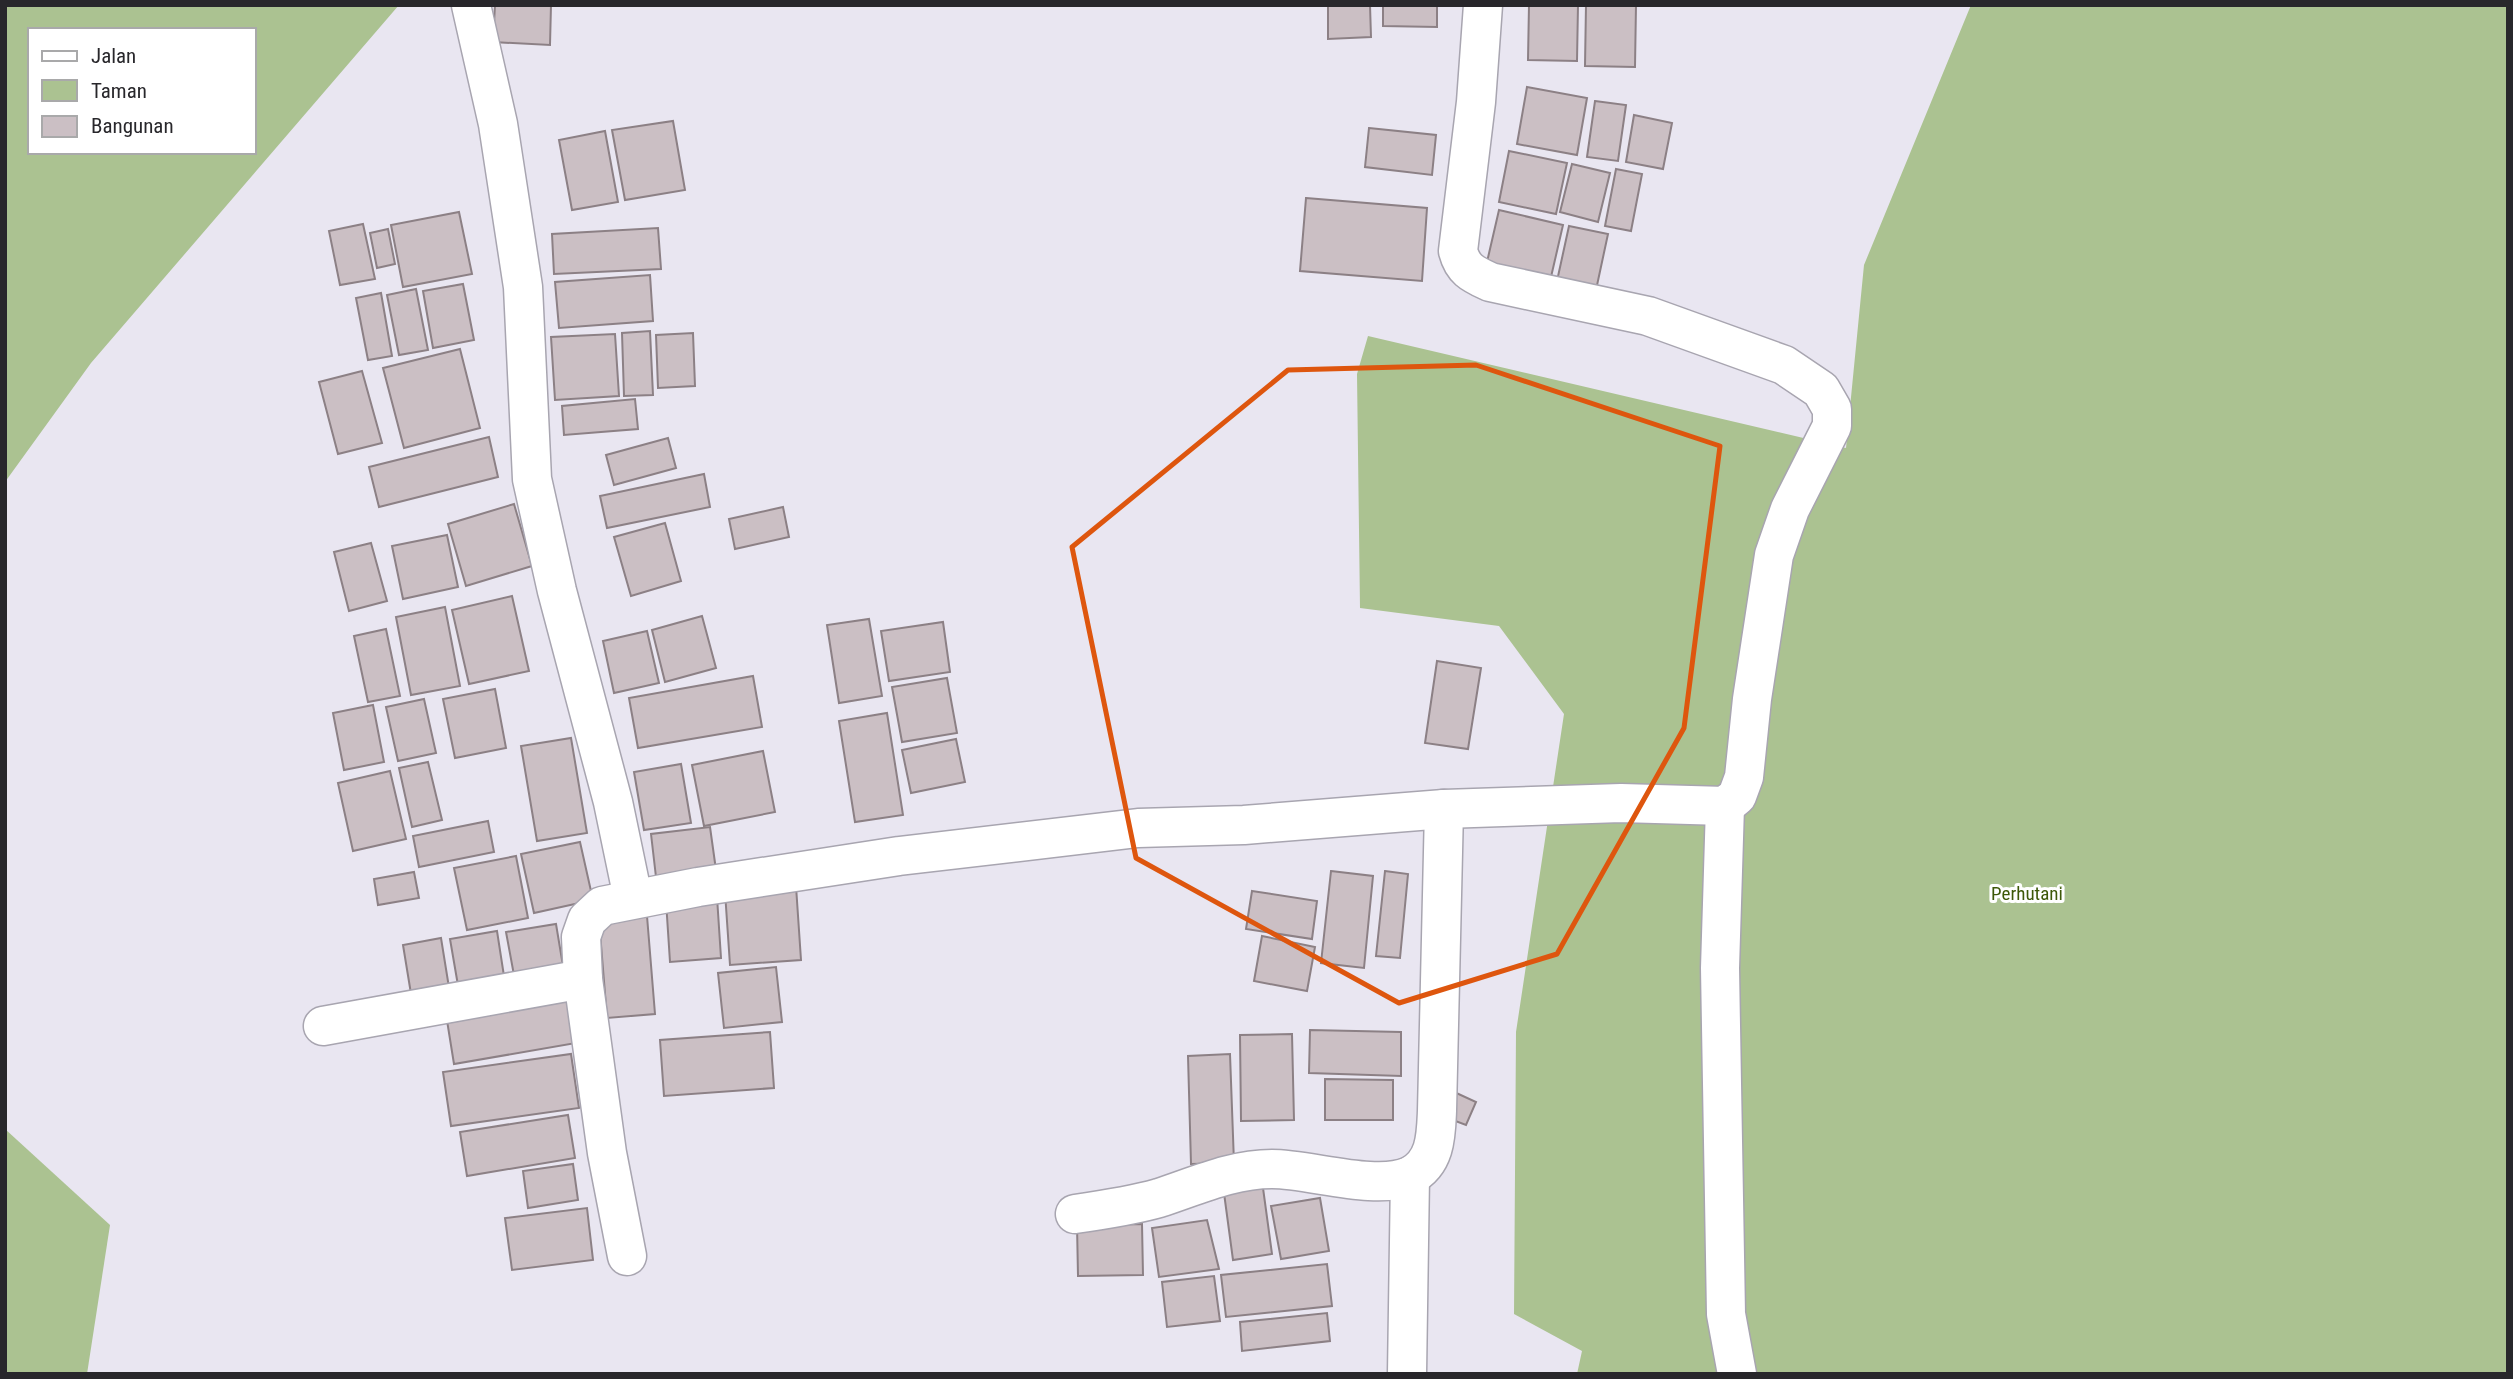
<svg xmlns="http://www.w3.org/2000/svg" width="2513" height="1379" viewBox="0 0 2513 1379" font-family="'Roboto Condensed',sans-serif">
	<rect width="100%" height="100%" fill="#e9e6f1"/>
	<g fill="#abc291" fill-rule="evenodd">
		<path d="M5,5H399L91,363L5,482ZM30,30H254V152H30Z"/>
		<polygon points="1971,5 2508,5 2508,1374 1577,1374 1582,1351 1514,1314 1516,1032 1564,714 1499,626 1360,608 1357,374 1368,336 1846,448 1864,265"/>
		<polygon points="5,1129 110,1225 87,1374 5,1374"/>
	</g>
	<g fill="#cbbfc4" stroke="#8c8085" stroke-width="2">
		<polygon points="495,5 551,5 550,45 493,42"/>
		<polygon points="1328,5 1370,5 1371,37 1328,39"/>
		<polygon points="1383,5 1437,5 1437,27 1383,26"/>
		<polygon points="1529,5 1578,5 1577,61 1528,60"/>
		<polygon points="1586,5 1636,5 1635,67 1585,66"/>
		<polygon points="1527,87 1587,98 1577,155 1517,144"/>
		<polygon points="1595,101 1626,105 1618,161 1587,157"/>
		<polygon points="1634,115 1672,123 1663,169 1626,162"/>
		<polygon points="673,121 685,190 625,200 612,130"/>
		<polygon points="1369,128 1436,135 1432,175 1365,167"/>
		<polygon points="605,131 618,202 572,210 559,140"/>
		<polygon points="1509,151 1567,163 1556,214 1499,202"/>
		<polygon points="1572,164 1610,173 1598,222 1560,212"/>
		<polygon points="1616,169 1642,174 1631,231 1605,226"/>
		<polygon points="1306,198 1427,208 1422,281 1300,271"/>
		<polygon points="1499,210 1563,225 1551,277 1487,262"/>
		<polygon points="459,212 472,274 403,287 391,225"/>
		<polygon points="363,224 375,279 340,285 329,231"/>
		<polygon points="1569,226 1608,234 1596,290 1557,281"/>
		<polygon points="658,228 661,269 554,274 552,234"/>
		<polygon points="388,229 395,264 377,268 370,233"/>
		<polygon points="650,275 653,321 559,328 555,282"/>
		<polygon points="463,284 474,340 433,348 423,291"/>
		<polygon points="416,289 428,350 399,355 387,295"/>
		<polygon points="381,293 392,356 368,360 356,298"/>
		<polygon points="650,331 653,395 624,396 622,333"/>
		<polygon points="693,333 695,386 658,388 656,335"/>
		<polygon points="615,334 619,396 555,400 551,337"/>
		<polygon points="460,349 480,428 404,448 383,368"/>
		<polygon points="362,371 382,443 338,454 319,382"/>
		<polygon points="635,399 638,429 564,435 562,406"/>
		<polygon points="489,437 498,477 379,507 369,467"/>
		<polygon points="668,438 676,468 614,485 606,455"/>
		<polygon points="704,474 710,507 607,528 600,496"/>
		<polygon points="514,504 532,566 466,586 448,524"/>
		<polygon points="783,507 789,537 735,549 729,519"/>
		<polygon points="665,523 681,581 631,596 614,537"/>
		<polygon points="447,535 458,587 403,599 392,546"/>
		<polygon points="371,543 387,601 349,611 334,552"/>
		<polygon points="512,596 529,671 469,684 452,610"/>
		<polygon points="445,607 460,686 411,695 396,617"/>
		<polygon points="702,616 716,668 665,682 652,630"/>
		<polygon points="869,619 882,696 839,703 827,625"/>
		<polygon points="943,622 950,672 889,681 881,631"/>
		<polygon points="386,629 400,696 368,702 354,636"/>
		<polygon points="647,631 659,683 614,693 603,641"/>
		<polygon points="1437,661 1481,668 1468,749 1425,743"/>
		<polygon points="753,676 762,727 638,748 629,698"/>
		<polygon points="947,678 957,733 902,742 892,687"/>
		<polygon points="495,689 506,748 455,758 443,699"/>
		<polygon points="424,699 436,753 398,761 386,707"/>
		<polygon points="373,705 384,762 344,770 333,713"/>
		<polygon points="887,713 903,815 855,822 839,721"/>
		<polygon points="571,738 587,833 537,841 521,746"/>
		<polygon points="956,739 965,782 911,793 902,750"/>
		<polygon points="763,751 775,812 704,826 692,765"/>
		<polygon points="428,762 442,820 412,827 399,768"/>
		<polygon points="681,764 691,823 644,830 634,772"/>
		<polygon points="390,771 406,839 353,851 338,783"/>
		<polygon points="488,821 494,852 419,867 413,836"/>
		<polygon points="710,827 716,870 656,877 651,834"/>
		<polygon points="580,842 593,900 534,913 521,854"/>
		<polygon points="516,856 528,918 467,930 454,868"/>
		<polygon points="1331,871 1373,876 1364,968 1321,963"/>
		<polygon points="1385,871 1408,874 1400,958 1376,956"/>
		<polygon points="414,872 419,898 378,905 374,879"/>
		<polygon points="796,886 801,960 730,965 725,892"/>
		<polygon points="1252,891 1317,901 1312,939 1246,929"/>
		<polygon points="717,897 721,958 670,962 666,901"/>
		<polygon points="647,916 655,1014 607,1018 599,920"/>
		<polygon points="556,924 565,978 516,986 506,932"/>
		<polygon points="497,931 506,989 460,997 450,939"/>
		<polygon points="1262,936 1315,947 1307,991 1254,981"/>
		<polygon points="441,938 451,1000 413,1006 403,945"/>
		<polygon points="776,967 782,1022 724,1028 718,973"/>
		<polygon points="566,989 576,1043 454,1064 445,1008"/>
		<polygon points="1310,1030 1401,1032 1401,1076 1309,1073"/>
		<polygon points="770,1032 774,1088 664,1096 660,1040"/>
		<polygon points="1292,1034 1294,1120 1241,1121 1240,1035"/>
		<polygon points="571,1054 579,1108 451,1126 443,1072"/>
		<polygon points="1230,1054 1234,1163 1191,1164 1188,1056"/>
		<polygon points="1325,1079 1393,1080 1393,1120 1325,1120"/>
		<polygon points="1452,1091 1476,1102 1466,1125 1442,1116"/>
		<polygon points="568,1115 575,1158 467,1176 460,1132"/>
		<polygon points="573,1164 578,1200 528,1208 523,1171"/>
		<polygon points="1263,1188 1272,1254 1233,1260 1224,1193"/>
		<polygon points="1320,1198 1329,1251 1281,1259 1271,1206"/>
		<polygon points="587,1208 593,1260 512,1270 505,1218"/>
		<polygon points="1207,1220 1219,1269 1159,1277 1152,1228"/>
		<polygon points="1142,1224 1143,1275 1078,1276 1077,1225"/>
		<polygon points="1327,1264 1332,1306 1226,1317 1221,1275"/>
		<polygon points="1214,1276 1220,1321 1167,1327 1162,1282"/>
		<polygon points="1327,1313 1330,1341 1242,1351 1240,1322"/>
	</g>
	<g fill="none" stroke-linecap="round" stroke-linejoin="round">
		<g stroke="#a8a5b0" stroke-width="41">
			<g id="minor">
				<polyline points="471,5 498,124 523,287 532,479 557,591 613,802 633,898"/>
				<polyline points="1725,806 1720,968 1726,1314 1737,1374"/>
				<polyline points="323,1026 583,979"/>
				<path d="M1075,1214C1103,1210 1131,1206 1159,1198C1196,1186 1232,1169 1272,1169C1310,1169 1376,1191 1410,1176C1436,1163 1436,1135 1437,1111L1444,809"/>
				<path d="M627,1256L607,1153L583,979L581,937L587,920L602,906L698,887L899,856L1138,828L1244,825L1444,809L1621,803L1725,806L1737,796L1744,777L1752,699L1774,555L1790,509L1832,426V409L1821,390L1784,365L1648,316L1490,282C1473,274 1463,270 1458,251L1476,102L1483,5"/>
				<polyline points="1407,1374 1410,1176"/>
			</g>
		</g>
		<use href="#minor" stroke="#fff" stroke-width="38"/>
	</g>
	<path fill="none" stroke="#de560e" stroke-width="5" stroke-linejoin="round" d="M1476,365L1720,446L1684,728L1557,954L1399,1003L1136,858L1072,547L1288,370Z"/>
	<g text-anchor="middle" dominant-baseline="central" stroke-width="6" stroke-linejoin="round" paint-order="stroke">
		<g font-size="19" fill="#3d5808" stroke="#fff">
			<text x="2027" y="893">Perhutani</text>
		</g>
	</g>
	<rect width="2513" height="1379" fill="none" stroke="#28272b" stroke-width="14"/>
	<rect x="28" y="28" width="228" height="126" fill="#ffffff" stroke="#a9a9aa" stroke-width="2"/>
	<rect x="42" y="51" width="35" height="10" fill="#ffffff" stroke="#a9a9aa" stroke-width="2"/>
	<text x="91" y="63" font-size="21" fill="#28272b">Jalan</text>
	<rect x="42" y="80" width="35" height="21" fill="#abc291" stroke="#a9a9aa" stroke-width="2"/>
	<text x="91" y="98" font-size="21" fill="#28272b">Taman</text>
	<rect x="42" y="116" width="35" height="21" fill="#cbbfc4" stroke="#a9a9aa" stroke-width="2"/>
	<text x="91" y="133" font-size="21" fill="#28272b">Bangunan</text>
</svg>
